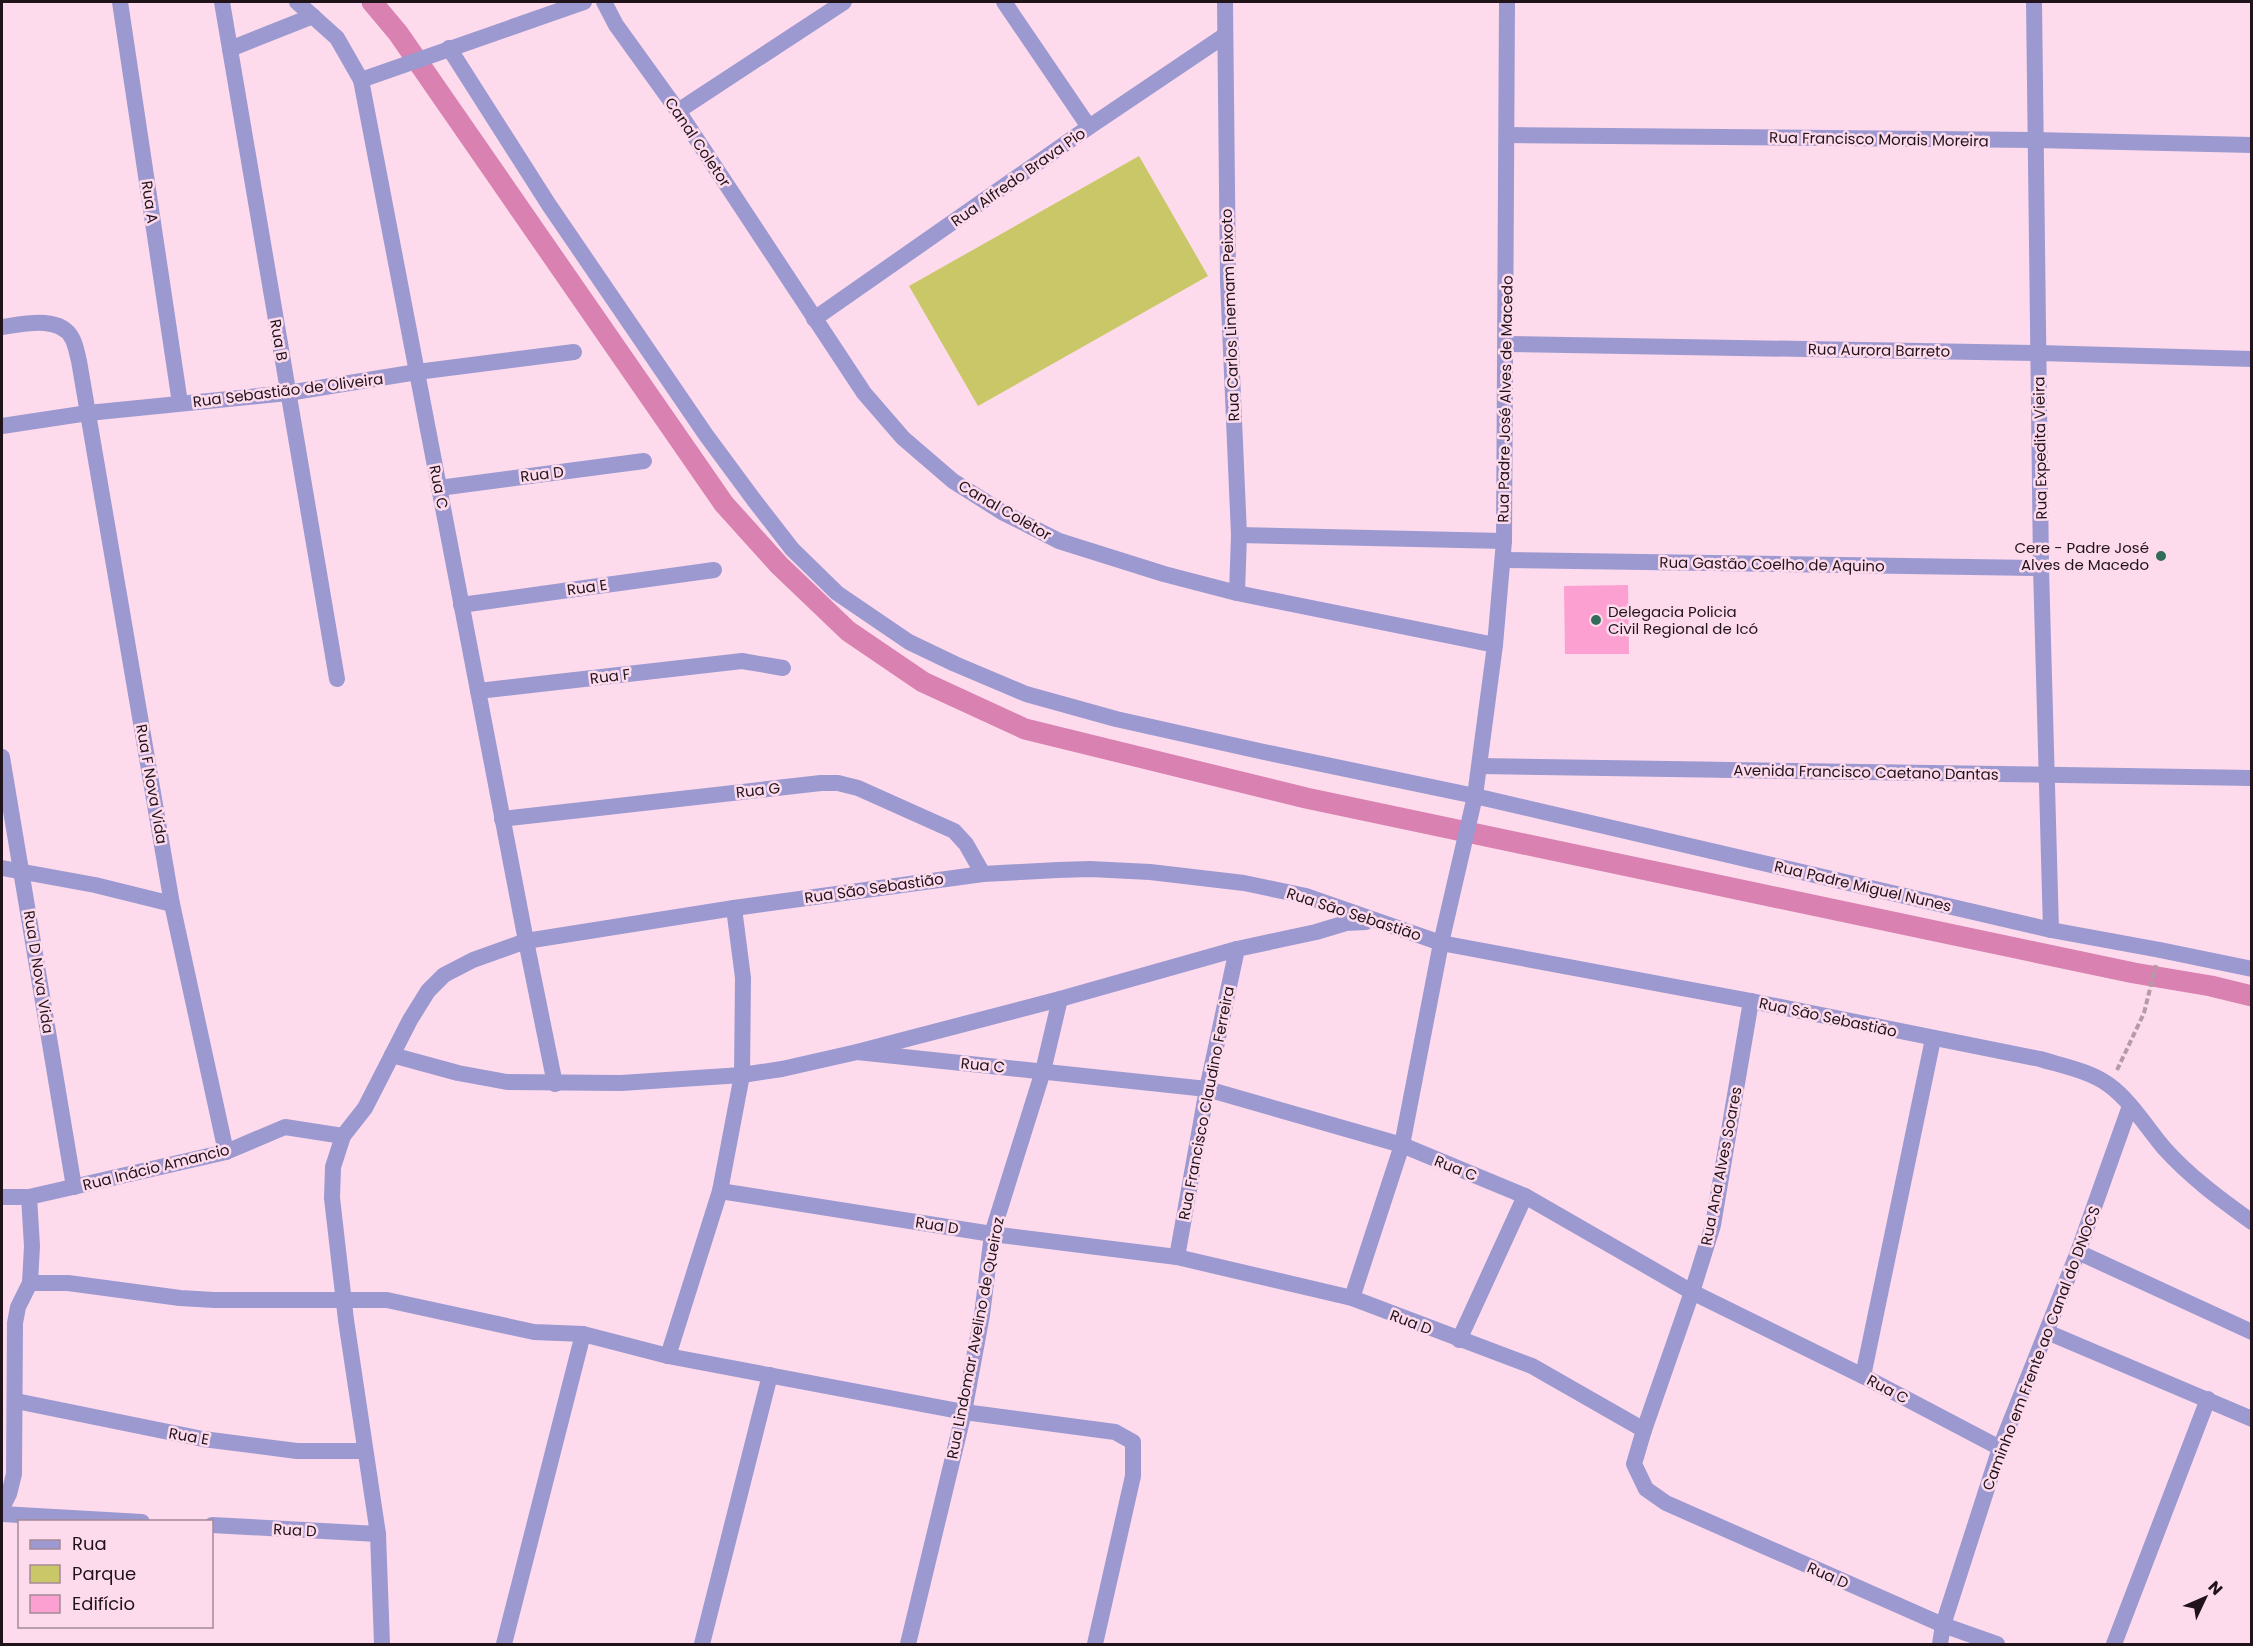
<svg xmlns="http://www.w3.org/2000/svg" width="2253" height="1646" viewBox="0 0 2253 1646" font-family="Poppins,sans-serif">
	<rect width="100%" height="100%" fill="#fddbec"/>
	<polygon fill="#cac768" points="1139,156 1208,276 978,406 909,286"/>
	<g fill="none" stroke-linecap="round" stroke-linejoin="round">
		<polyline stroke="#d981b0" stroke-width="21" points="372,2 398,33 724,504 779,565 848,631 923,682 1025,729 1306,798 2134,973 2211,986 2252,996"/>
	</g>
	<polygon fill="#fba0d0" points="1628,585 1629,654 1565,654 1564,586"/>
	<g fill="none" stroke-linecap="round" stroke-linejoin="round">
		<polyline stroke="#b59aa7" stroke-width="4" stroke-dasharray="6 3" stroke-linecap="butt" points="2117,1070 2144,1013 2156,965"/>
		<g stroke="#9c99d1" stroke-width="16">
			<polyline points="120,2 180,403"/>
			<polyline points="222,2 337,679"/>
			<polyline points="297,2 337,38 361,80 526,941 555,1084"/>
			<polyline points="604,2 616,25 678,111 864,393 903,438 953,481 1002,512 1059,541 1164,574 1237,593 1495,645"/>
			<polyline points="1004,2 1089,127"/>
			<polyline points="1225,2 1228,281 1239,535 1237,593"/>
			<polyline points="2034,2 2041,568 2051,930"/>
			<polyline points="449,48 549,205 706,435 754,500 792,549 837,593 909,642 955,664 1026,694 1116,719 1264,752 1475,796 2051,930 2160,950 2252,969"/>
			<polyline points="230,49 313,16"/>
			<polyline points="361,80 584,2"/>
			<polyline points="678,111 844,2"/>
			<polyline points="1507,135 2035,140 2252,145"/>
			<polyline points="814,319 1089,127 1224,36"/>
			<path d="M2,327C23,324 60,315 72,338C76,345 77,354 79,361L172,904L226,1152"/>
			<polyline points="1506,344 2039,353 2252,359"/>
			<polyline points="2,426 88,413 288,393 417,372 574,352"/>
			<polyline points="439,488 644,461"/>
			<polyline points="1239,535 1504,541"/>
			<polyline points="1503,560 2041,568"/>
			<polyline points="461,605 714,570"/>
			<polyline points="478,691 742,661 783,668"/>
			<polyline points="2,757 74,1187"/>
			<polyline points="1480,766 2252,778"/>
			<polyline points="502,819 821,783 838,783 858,788 954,831 966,844 983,874"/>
			<polyline points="2,868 95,885 172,904"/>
			<polyline points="857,1052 1207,1089 1402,1145 1525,1196 1692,1292 1863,1376 2000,1448"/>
			<polyline points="392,1055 458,1073 507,1082 621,1083 742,1075 782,1069 857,1052 1060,999 1237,949 1316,932 1346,923 1366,922"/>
			<polyline points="343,1136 333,1167 332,1198 346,1320 378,1534 382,1644"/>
			<polyline points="720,1191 992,1234 1177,1257 1352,1298 1532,1366 1644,1430 1634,1464 1646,1489 1666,1503 1943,1625 1997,1644"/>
			<path d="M2,1197H29L226,1152L285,1127L343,1136L365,1108L410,1020L428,991L444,975L473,960L526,941L734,908L983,874L1058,870L1090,869L1150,872L1244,883L1306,896L1441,943L1751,1001L2040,1059C2063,1066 2090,1071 2109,1085C2131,1101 2147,1128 2164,1148C2190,1177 2220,1199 2252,1222"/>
			<polyline points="2078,1252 2252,1332"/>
			<polyline points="1177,1257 1207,1089 1237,949"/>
			<polyline points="30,1283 68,1283 180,1298 214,1300 387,1300 534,1332 583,1334 668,1356 964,1412 1115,1432 1133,1442 1133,1476 1095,1644"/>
			<polyline points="1352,1298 1402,1145 1441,943 1475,796 1495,645 1504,541 1507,2"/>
			<polyline points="2047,1332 2252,1419"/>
			<polyline points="1459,1340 1525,1196"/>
			<polyline points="668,1356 720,1191 742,1075 743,978 734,908"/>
			<polyline points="1863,1376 1933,1039"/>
			<polyline points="16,1401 203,1439 297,1451 364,1451"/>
			<polyline points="1644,1430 1692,1292 1713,1225 1751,1001"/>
			<polyline points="2,1508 9,1494 14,1474 15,1323 18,1307 30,1283 32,1246 29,1197"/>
			<polyline points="2,1514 142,1522"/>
			<polyline points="212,1525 378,1534"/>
			<polyline points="504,1644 583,1334"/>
			<polyline points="702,1644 770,1375"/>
			<polyline points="908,1644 964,1412 982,1315 992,1234 1043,1071 1060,999"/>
			<polyline points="1940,1644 1943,1625 2000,1448 2078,1252 2130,1106"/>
			<polyline points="2114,1644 2208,1399"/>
		</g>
	</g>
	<g fill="#306c57" stroke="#fddbec" stroke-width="2">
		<circle cx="2161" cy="556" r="6"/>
		<circle cx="1596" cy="620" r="6"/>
	</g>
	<g text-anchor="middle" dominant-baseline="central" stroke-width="5" stroke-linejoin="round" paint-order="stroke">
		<g font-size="15" fill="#21131a" stroke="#fddbec">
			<text transform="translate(1879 139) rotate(1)">Rua Francisco Morais Moreira</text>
			<text transform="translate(698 142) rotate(56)">Canal Coletor</text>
			<text transform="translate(1018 177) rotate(-35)">Rua Alfredo Brava Pio</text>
			<text transform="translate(150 202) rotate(82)">Rua A</text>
			<text transform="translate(1230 315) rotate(-92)">Rua Carlos Linemam Peixoto</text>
			<text transform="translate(279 340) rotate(80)">Rua B</text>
			<text transform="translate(1879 350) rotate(1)">Rua Aurora Barreto</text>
			<text transform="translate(288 390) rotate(-7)">Rua Sebastião de Oliveira</text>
			<text transform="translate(1505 399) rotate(-89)">Rua Padre José Alves de Macedo</text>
			<text transform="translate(2040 448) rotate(-91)">Rua Expedita Vieira</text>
			<text transform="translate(542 474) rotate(-7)">Rua D</text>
			<text transform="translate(439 487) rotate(79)">Rua C</text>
			<text transform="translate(1005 510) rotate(30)">Canal Coletor</text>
			<text transform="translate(1772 564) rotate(1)">Rua Gastão Coelho de Aquino</text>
			<text transform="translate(587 587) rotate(-8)">Rua E</text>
			<text transform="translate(610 676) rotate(-7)">Rua F</text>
			<text transform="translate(1866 772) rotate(1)">Avenida Francisco Caetano Dantas</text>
			<text transform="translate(152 784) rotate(80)">Rua F Nova Vida</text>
			<text transform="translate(758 790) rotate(-6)">Rua G</text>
			<text transform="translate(1863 886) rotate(13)">Rua Padre Miguel Nunes</text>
			<text transform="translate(874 888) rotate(-8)">Rua São Sebastião</text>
			<text transform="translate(1354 914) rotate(18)">Rua São Sebastião</text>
			<text transform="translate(39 972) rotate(81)">Rua D Nova Vida</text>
			<text transform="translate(1828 1017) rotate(12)">Rua São Sebastião</text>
			<text transform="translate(983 1065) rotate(6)">Rua C</text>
			<text transform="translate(1206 1103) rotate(-79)">Rua Francisco Claudino Ferreira</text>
			<text transform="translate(1721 1166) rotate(-79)">Rua Ana Alves Soares</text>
			<text transform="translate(156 1167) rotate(-14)">Rua Inácio Amancio</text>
			<text transform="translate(1456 1168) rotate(22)">Rua C</text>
			<text transform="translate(937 1225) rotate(9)">Rua D</text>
			<text transform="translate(1411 1322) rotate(21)">Rua D</text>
			<text transform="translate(975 1338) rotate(-79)">Rua Lindomar Avelino de Queiroz</text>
			<text transform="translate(2041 1348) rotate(-69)">Caminho em Frente ao Canal do DNOCS</text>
			<text transform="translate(1888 1389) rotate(28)">Rua C</text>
			<text transform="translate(189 1436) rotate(10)">Rua E</text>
			<text transform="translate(295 1530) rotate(3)">Rua D</text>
			<text transform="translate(1828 1575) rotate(24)">Rua D</text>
		</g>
		<g font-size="15" fill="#21131a" stroke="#fddbec" text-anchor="end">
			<text x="2149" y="547">Cere - Padre José<tspan x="2149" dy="17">Alves de Macedo</tspan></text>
			<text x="1608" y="611" text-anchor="start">Delegacia Policia<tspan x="1608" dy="17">Civil Regional de Icó</tspan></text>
		</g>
	</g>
	<rect width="2253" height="1646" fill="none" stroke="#21131a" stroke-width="6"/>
	<rect x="18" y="1520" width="195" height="108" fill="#fddbec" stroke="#a58b98" stroke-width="1.5"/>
	<rect x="30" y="1540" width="30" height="9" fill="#9c99d1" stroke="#a58b98" stroke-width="1.5"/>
	<text x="72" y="1550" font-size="18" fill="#21131a">Rua</text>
	<rect x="30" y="1565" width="30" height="18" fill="#cac768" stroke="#a58b98" stroke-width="1.5"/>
	<text x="72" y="1580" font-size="18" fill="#21131a">Parque</text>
	<rect x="30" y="1595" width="30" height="18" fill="#fba0d0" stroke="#a58b98" stroke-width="1.5"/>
	<text x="72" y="1610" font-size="18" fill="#21131a">Edifício</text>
	<g transform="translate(2205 1598) rotate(46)" stroke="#fddbec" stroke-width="4.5" paint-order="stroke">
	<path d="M0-4.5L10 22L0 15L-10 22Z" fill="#21131a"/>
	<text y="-9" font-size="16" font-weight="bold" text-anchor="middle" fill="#21131a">N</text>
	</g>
</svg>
